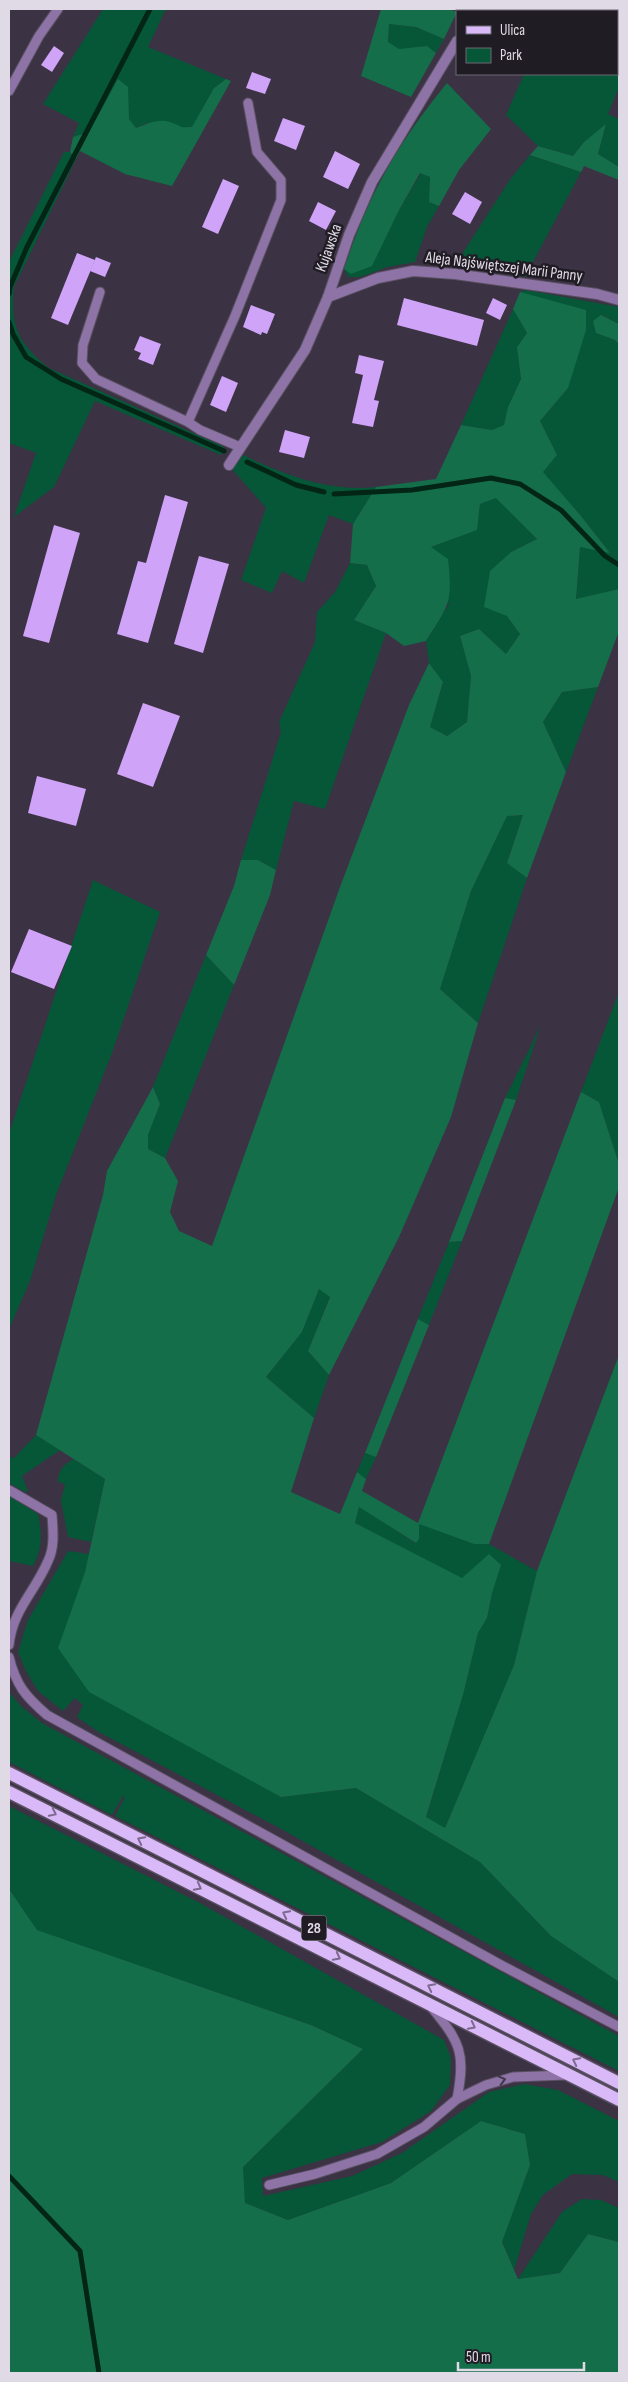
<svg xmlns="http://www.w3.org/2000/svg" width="628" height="2382" viewBox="0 0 628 2382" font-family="'Sofia Sans Condensed',sans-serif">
	<rect width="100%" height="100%" fill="#3b3244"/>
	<g fill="#065638">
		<polygon points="103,9 166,9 148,47 226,79 214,88 193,127 180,128 147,123 135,128 129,119 73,137 79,123 43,104"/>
		<polygon points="552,9 619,9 619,87 608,114 619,119 619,167 598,154 606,125 584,142 573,156 538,146 506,115 524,74 617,74 617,11 551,11"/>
		<polygon points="389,24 416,27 444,39 436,53 427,46 399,50 388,42"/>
		<path d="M64,152H70L76,159L14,287C10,326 18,343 49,368L224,447L221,455L95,401L54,487L14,517L36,453L9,443V262Z"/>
		<polygon points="530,155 581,172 525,277 455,265 511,178"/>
		<polygon points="421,173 430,177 429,202 439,206 427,227 415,262 387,267 361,277 348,277 344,269 352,274 398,212"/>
		<polygon points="526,290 619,307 619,324 602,315 596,333 615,340 619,344 619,589 576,600 580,546 609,552 581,516 542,472 557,455 540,421 568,388 520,292"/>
		<polygon points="513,309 527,333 517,347 521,379 508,407 504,425 492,430 461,425"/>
		<path d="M243,455C285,475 330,492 376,487L353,524L329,515L304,583L282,571L272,593L241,580L266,508L232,469Z"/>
		<polygon points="496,497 537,539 511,552 507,616 520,634 506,654 479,629 460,636 471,676 467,722 447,736 430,727 443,683 429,663 426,641 449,604 431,547 476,530 480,504"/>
		<polygon points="350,563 367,565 376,586 354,620 386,633 325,809 294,801 276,870 258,860 241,860 281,732 279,722 315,642 317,612 335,592"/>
		<polygon points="598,687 566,772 543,722 562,692"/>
		<polygon points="523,815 507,862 527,878 478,1023 440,989 471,891 507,816"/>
		<polygon points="93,880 160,912 112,1053 56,1195 30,1281 9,1329 9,1134"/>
		<polygon points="206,955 234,985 165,1158 148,1149 148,1135 160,1104 153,1087"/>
		<polygon points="619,992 619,1164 599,1102 581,1092"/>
		<polygon points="541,1025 516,1100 505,1098"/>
		<polygon points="462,1241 429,1325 418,1319 449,1242"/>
		<polygon points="319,1289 330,1296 308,1351 329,1375 314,1418 266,1377 302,1332"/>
		<polygon points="36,1435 60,1450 22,1476 28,1491 25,1492 9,1483 9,1457 14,1458"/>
		<polygon points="365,1453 376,1457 366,1479 357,1472"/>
		<path d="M73,1459L105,1479L91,1542L68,1537L61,1501L65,1484L58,1482C58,1470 64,1465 73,1459Z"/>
		<path d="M9,1496L38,1514C42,1533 43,1548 33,1566L9,1561Z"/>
		<polygon points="359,1506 415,1543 419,1538 418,1523 474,1544 489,1544 537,1571 514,1665 445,1828 426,1818 463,1695 478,1633 487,1618 492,1593 473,1570 462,1579 355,1523"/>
		<polygon points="68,1551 89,1554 85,1572 281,1797 356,1788 480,1862 551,1936 619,1982 619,2017 281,1829 97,1731 77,1717 83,1705 75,1698 63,1711 38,1691 26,1671 18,1652 28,1620"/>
		<polygon points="9,1692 21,1706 42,1723 619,2036 619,2071 115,1816 125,1797 123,1796 112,1815 9,1762"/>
		<polygon points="9,1806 200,1903 444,2040 451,2058 450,2085 431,2111 382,2142 262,2178 263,2196 352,2176 402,2153 489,2092 524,2084 558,2090 619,2121 619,2182 603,2175 572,2174 543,2195 531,2214 514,2270 502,2241 530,2165 525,2134 481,2121 391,2183 288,2220 245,2203 243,2167 363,2049 311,2025 36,1930 9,1889"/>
		<polygon points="582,2199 601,2200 619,2208 619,2242 588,2234 560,2273 518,2279 562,2212"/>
	</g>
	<g fill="#146e4a">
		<polygon points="381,9 449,9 457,12 444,39 416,27 389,24 388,42 399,49 427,46 436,53 411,97 361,76"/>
		<path d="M118,79L128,87L129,119L136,128C145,124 160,118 170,122C182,126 177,128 192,127L214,88L226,79L231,81L172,186L125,174L80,151L76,159L70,152L73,137L89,132Z"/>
		<path d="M447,83L491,129L459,170L439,206L429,202L430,177L420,173L398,212L372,266L351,274L344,269C369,194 397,144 447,83Z"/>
		<polygon points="606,124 598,154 619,167 619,180 584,166 581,172 530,155 538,146 573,156 584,142"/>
		<path d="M520,292L586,310V330L568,388L540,421L557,455L543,472L581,516L610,553L580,547L576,599L619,589V631L598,687L562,692L543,722L566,772L527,878L507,863L523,815L507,816L471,891L440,989L478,1023L451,1117L399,1237L329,1375L308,1351L330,1297L319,1289L302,1332L266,1377L314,1418L291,1492L340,1514L357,1472L366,1479L362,1491L418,1523L581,1092L599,1102L619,1164V1187L489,1544H474L419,1524V1539L416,1543L359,1507L355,1523L462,1578L489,1554L501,1565L492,1593L487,1618L478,1633L463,1695L426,1817L445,1828L514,1665L537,1571L619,1355V1982L551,1936L480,1862L356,1788L281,1797L89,1692L58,1648L85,1572L105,1479L36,1435L103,1195L107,1171L153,1087L160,1104L148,1135V1149L165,1158L178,1181L170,1212L179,1231L212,1246L340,887L409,705L429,663L443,682L430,727L447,736L467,722L471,676L460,636L479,629L506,654L520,634L507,616L484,607L490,571L511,552L537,539L496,498L480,504L477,530L431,547L448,559C453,603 449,605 426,641L404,646L386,633L354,620L376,586L367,565L350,563L353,524L376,487L436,479L461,425L492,430L504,425L508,407L521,379L517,347L527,333L513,309Z"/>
		<polygon points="601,315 619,324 619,344 615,340 596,333 593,321"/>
		<polygon points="241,860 258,860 276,870 270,895 234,985 206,955 234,886"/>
		<polygon points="505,1098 516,1100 462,1241 449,1242"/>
		<polygon points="418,1319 429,1325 376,1457 365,1453"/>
		<polygon points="9,1889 37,1930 311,2025 363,2049 243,2167 245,2203 288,2220 391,2183 481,2121 525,2134 530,2165 502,2242 518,2279 560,2273 588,2234 619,2242 619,2373 9,2373"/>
	</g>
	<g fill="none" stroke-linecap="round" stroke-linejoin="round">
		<g stroke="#022516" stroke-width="5">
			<polyline points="9,294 10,287 27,247 150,9"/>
			<polyline points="9,322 13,334 26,357 61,379 224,451"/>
			<polyline points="247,462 296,485 324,492"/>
			<polyline points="334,494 412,490 491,478 520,484 561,510 605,556 619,565"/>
			<polyline points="9,2176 80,2251 99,2373"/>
		</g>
	</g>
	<g fill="#cfa3f7">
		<polygon points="54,46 64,53 52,72 41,65"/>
		<polygon points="252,72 271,79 265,94 246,88"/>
		<polygon points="283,118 305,126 296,150 274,141"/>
		<polygon points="335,151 360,164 348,189 323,177"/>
		<polygon points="223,179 239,186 218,234 202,227"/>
		<polygon points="465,192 482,202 470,224 452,214"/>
		<polygon points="318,202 336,211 326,230 309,221"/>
		<polygon points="77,253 95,260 68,325 51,318"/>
		<polygon points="96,257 111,263 105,277 90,271"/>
		<polygon points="404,298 484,320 477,346 397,325"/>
		<polygon points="493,298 507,305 500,320 486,313"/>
		<polygon points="251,305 275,314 267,334 262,332 261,335 243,327"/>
		<polygon points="140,336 161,344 153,365 138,359 141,353 134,350"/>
		<polygon points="359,355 384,361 374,400 379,401 373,427 352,423 363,375 355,373"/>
		<polygon points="222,376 238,383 226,412 210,405"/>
		<polygon points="285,430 310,437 304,458 279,452"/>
		<polygon points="165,495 188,502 148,643 117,634 138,561 146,563"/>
		<polygon points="54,525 80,533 49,643 23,636"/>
		<polygon points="199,556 229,564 203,653 174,644"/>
		<polygon points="143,703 180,716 153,787 117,774"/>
		<polygon points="37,776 86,789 76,826 28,813"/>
		<polygon points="29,929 72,946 54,989 11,972"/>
	</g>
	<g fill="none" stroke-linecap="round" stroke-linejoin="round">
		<g stroke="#595061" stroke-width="11">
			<g id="lane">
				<polyline points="9,91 39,36 58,9"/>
				<polyline points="100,292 83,345 82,363 96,379 188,422"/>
				<polyline points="240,447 200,430 188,422 235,316 281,200 281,180 257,152 248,103"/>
				<path d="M9,1490L52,1515C53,1530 55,1547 48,1561C35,1592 13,1609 9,1645"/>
				<path d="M9,1657C16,1685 25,1696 47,1715L501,1965L619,2027"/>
				<path d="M432,2008C460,2042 466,2053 457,2099"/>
				<polyline points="269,2185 315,2174 377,2154 424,2127 457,2099 486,2085 513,2077 567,2075"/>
			</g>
		</g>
		<g stroke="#595061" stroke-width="12">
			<g id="street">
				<polyline points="475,11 476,9"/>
				<polyline points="328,297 378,278 413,271 455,274 597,294 619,300"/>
				<polyline points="229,465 305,350 328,297 349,235 372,182 457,41"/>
			</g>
		</g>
		<g stroke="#595061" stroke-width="15">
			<g id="primary">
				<polyline points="9,1773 619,2083"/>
				<polyline points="9,1792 619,2100"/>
			</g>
		</g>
		<use href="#lane" stroke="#8e73a7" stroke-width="9"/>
		<use href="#street" stroke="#8e73a7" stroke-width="10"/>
		<use href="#primary" stroke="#dab9f9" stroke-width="12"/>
	</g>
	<defs><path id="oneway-chevron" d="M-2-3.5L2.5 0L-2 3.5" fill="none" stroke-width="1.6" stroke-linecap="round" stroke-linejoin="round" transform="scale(1.25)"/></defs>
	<g stroke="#7d6a8e">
		<use href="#oneway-chevron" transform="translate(53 1813) rotate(26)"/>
		<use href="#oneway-chevron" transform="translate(141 1840) rotate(-153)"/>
		<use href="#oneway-chevron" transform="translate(198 1887) rotate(28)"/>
		<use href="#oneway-chevron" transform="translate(286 1914) rotate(-153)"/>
		<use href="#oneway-chevron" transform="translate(337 1957) rotate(27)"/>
		<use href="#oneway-chevron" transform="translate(431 1987) rotate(-153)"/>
		<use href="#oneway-chevron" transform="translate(472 2026) rotate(27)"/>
		<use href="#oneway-chevron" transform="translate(576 2061) rotate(-153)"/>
	</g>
	<use stroke="#41364b" href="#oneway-chevron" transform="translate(502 2080) rotate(-15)"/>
	<g text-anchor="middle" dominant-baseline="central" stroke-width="5" stroke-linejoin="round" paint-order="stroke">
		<rect fill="#201c24" stroke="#a6a1ac" stroke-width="1" x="301.5" y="1915.5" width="25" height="25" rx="4"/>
		<g font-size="15" font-weight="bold" fill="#e0dae6">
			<text x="314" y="1928">28</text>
		</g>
		<g font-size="16" fill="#e0dae6" stroke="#201c24">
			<text transform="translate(329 248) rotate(-70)">Kujawska</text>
			<text transform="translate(504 267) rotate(7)">Aleja Najświętszej Marii Panny</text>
		</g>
	</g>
	<rect width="628" height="2382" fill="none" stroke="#e0dae6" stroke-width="20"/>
	<rect x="456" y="10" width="162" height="65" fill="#201c24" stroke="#6d6872"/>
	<rect x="466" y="26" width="25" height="8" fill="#dab9f9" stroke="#6d6872"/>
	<text x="500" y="35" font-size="15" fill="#e0dae6">Ulica</text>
	<rect x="466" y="48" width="25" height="15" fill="#065638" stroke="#6d6872"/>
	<text x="500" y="60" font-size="15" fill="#e0dae6">Park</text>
	<path d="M458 2362v8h126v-8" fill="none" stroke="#e0dae6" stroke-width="2.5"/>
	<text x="466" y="2362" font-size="15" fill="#e0dae6" stroke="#201c24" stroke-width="4" paint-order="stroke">50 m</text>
</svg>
